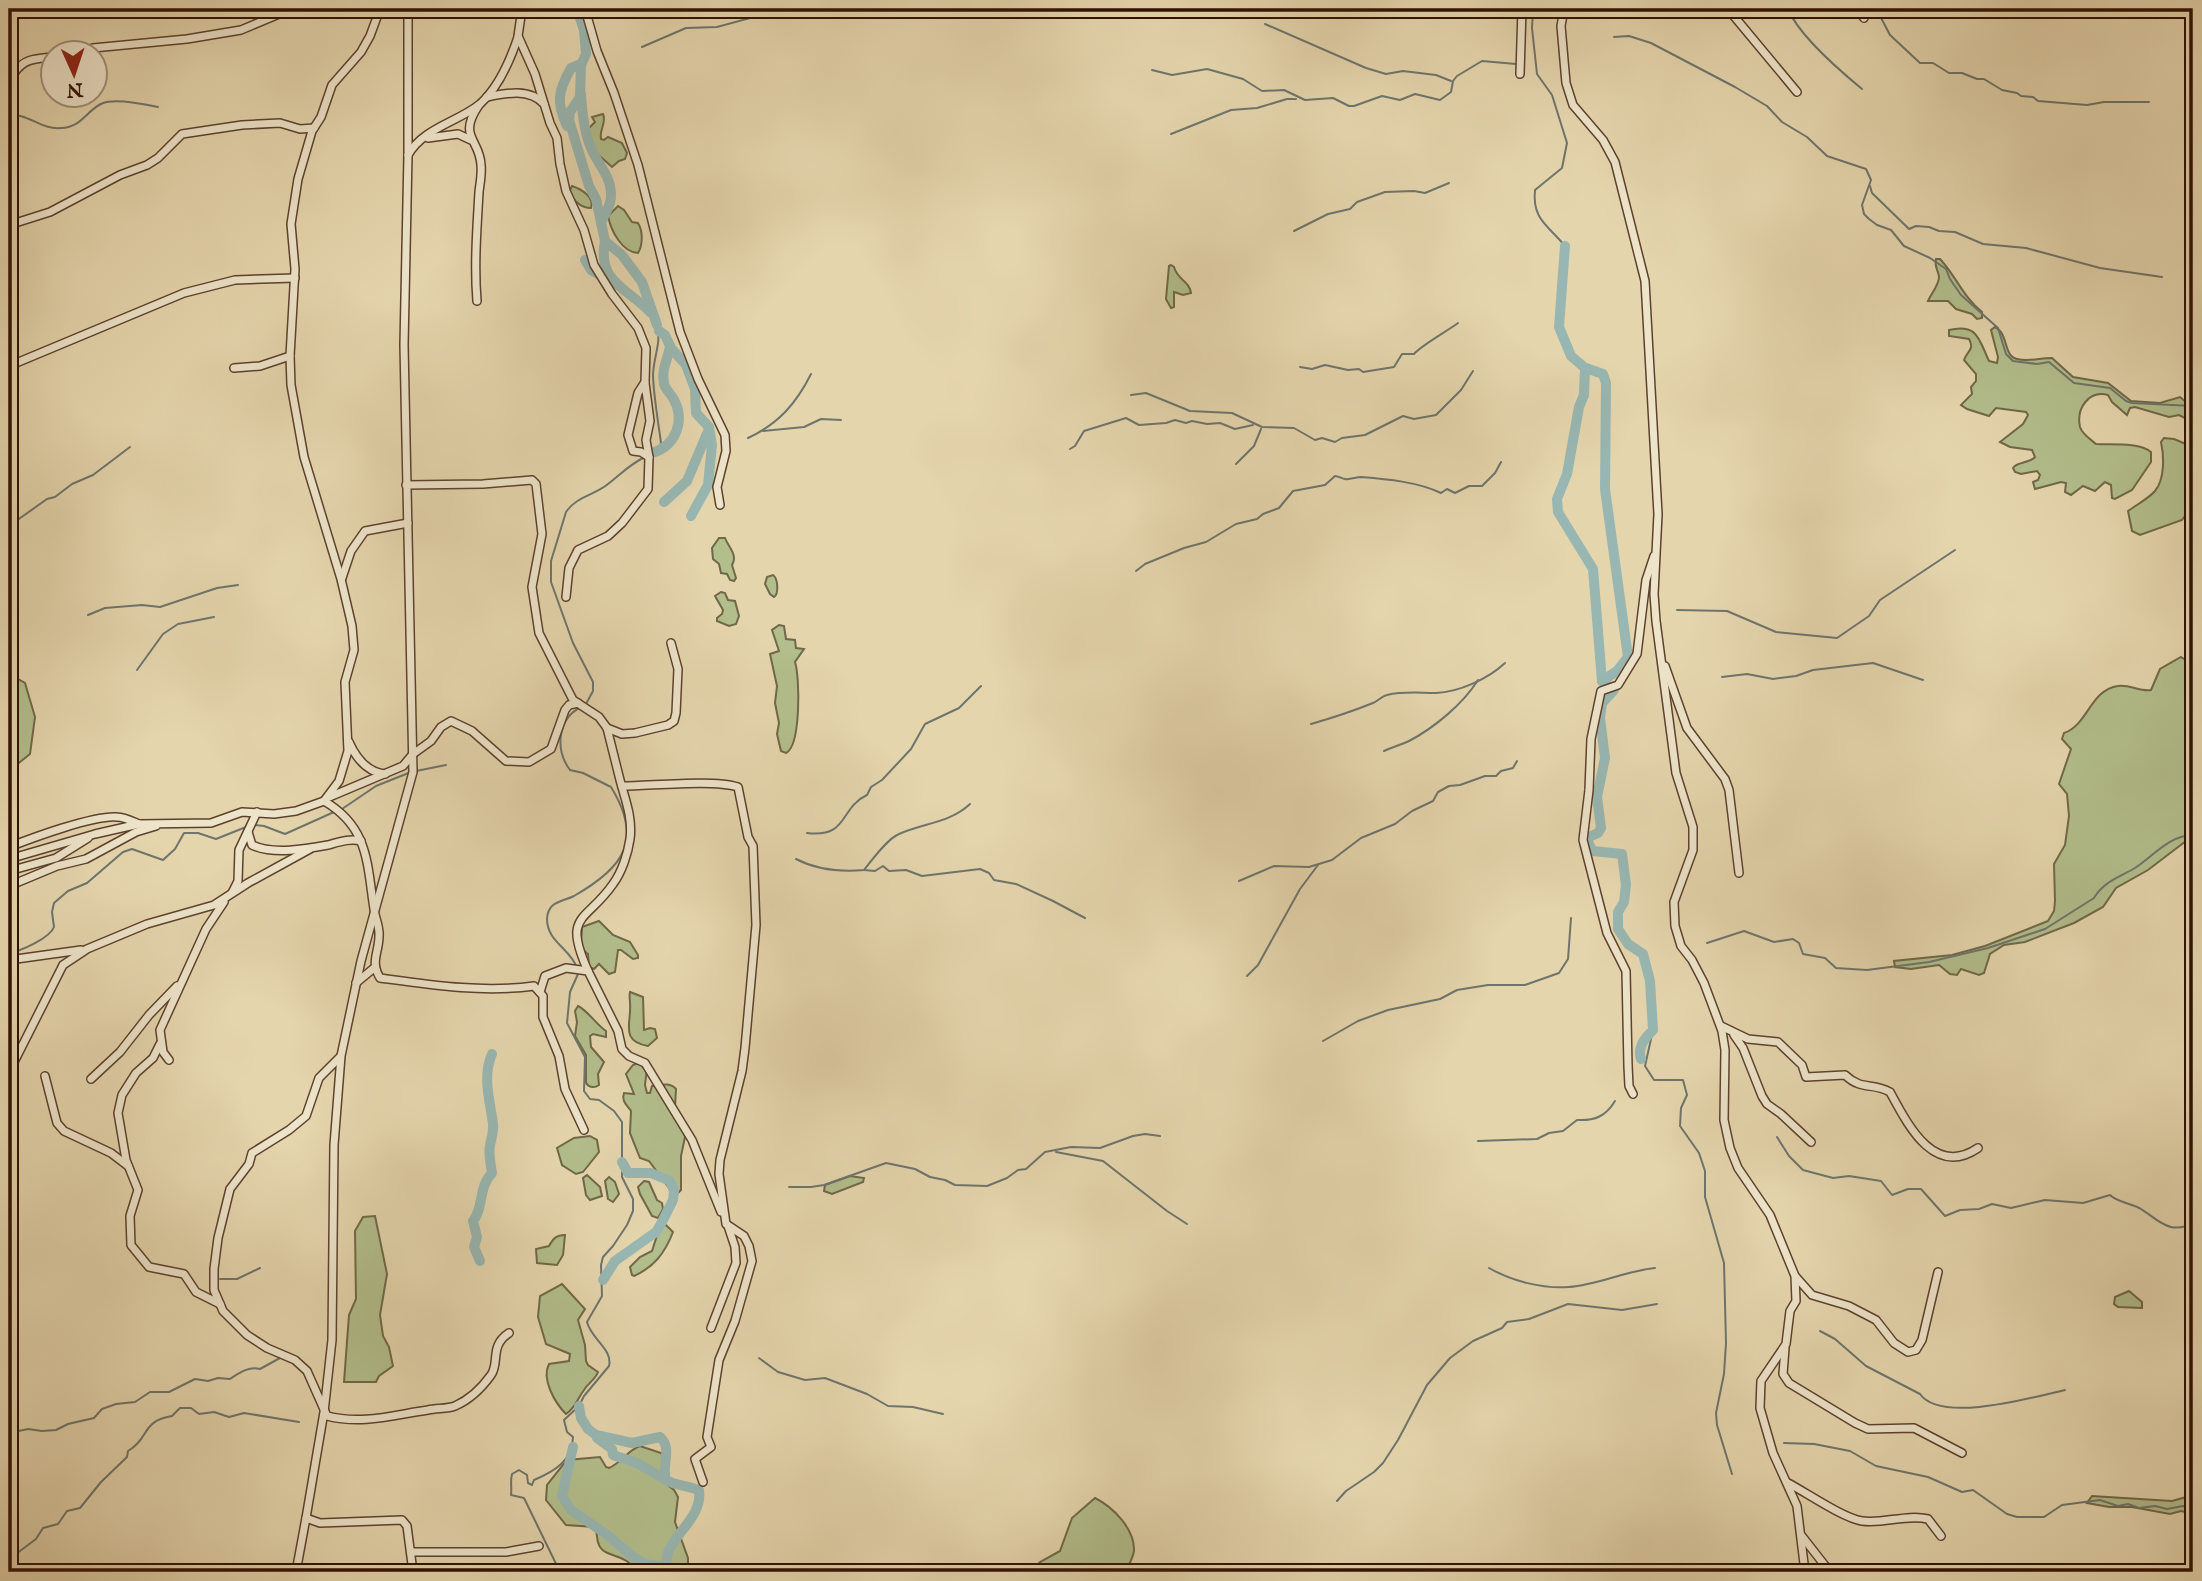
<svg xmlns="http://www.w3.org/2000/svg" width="2202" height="1581" viewBox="0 0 2202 1581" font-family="'IM FELL English',serif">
	<rect width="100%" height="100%" fill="#e5d5ad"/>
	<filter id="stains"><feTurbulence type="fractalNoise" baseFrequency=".00286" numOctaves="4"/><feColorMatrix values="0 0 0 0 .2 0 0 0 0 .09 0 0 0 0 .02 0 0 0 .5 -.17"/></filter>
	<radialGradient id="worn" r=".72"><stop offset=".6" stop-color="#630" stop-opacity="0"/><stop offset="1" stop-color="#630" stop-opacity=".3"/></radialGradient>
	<g fill="#b2be8c" stroke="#706848" stroke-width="2">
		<path d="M603,114C607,122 599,130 601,139L604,140L608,137L622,143L627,153L625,159L619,161L612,167L594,151L587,130L595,122L592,117Z"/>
		<path d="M572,186C581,189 595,197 591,208C581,208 574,201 569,192Z"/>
		<path d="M618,206L624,210L632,222L638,223C643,231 643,245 638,253C622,252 611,231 608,216Z"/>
		<path d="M1936,259H1940C1956,276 1963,297 1982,312V318L1977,319L1972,314L1956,309L1948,301H1928C1931,294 1939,285 1939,277C1938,269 1934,267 1936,259Z"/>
		<path d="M1171,265L1174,267C1178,281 1189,280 1191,293L1183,295L1174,292V307L1171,308L1166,299L1169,266Z"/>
		<path d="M1995,327C2009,334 2003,356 2017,359C2029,362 2040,358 2052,358L2073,377L2108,383L2131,401L2160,403L2180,397L2193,408L2192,413L2185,418L2179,415L2169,417L2135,407L2130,408L2127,415L2112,402L2108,395C2089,390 2076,408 2080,427C2082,434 2090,439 2096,444C2111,445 2139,442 2151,452V462L2132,490L2115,499L2112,498L2111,485L2105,482L2095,491L2083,486L2071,495L2065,492L2066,483L2061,482L2035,489L2033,482L2038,480L2040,475L2037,471L2021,474L2015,472L2013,468C2017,461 2029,464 2035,457L2032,450L2010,447L2000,442L2023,424L2028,415L2026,412L1996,408L1989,416L1967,409L1961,405L1972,394L1971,387L1976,381V374L1964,360C1967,351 1975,350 1969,339L1949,336V330C1978,323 1979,340 1989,361L1997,363L1998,357L1991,330Z"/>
		<path d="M2164,438L2174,439L2193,447V505L2182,520L2140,535L2132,531L2128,511C2136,505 2148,499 2155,491C2165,479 2164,456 2161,442Z"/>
		<path d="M719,538H725C729,548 738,555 732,565L736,578L734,581L730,580L727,574L721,573L719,564L713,559L712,548Z"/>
		<path d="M773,575C778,578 779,594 774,597L770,594L765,584L767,577Z"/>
		<polygon points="721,592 725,593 728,600 735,601 739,616 736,624 729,626 717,621 717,618 722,614 723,610 715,596"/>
		<path d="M779,625L784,626L786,639L795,640L796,648L804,649L795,662C800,677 801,746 786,753L781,751L777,734L779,723L775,703L777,686L770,654L779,651L772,630Z"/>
		<path d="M2181,657L2187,661L2193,679V841H2186L2148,870L2116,888L2103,907L2074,923L2025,942L2004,945L1990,954L1984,973L1979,975L1961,969L1957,975L1950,974L1939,965L1911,969L1895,967L1894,961L1952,955L1985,946L2048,921L2054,911L2055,901L2054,864L2065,845L2069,816L2067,794L2059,784L2071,749L2062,739L2064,733C2088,725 2090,690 2118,686C2129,684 2140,692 2151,690L2160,669Z"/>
		<polygon points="9,674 25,683 35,717 30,754 15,766 9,767"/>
		<path d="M599,921L613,935L630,942L638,955V958L633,959L621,950H618L615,972L609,974L599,964L594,969L589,967L588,954C578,947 582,939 582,927Z"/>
		<path d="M630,992L643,997L644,1030L650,1028L655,1029L657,1038L648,1046C619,1041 632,1022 630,1003C630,999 629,996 630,992Z"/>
		<path d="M578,1006C588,1011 596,1024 606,1031V1037L593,1034L590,1036L591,1047L604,1062L598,1074L599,1085C595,1088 589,1088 586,1083V1055L575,1036L577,1022L575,1011Z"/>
		<path d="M638,1063L647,1069L645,1085L647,1093H650L652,1086C661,1085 670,1082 676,1089L675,1107L679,1113L685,1137L681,1156V1190L675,1196L649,1161L640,1158L630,1133L631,1111C627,1105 621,1101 624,1093L634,1094L626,1074L633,1065Z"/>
		<polygon points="2193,1100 2193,1159 2188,1152 2190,1133 2185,1116 2189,1101"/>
		<polygon points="590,1136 597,1140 599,1152 583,1172 576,1174 562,1165 557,1148 574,1138"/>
		<polygon points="587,1175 600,1187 602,1196 590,1200 586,1195 583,1178"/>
		<polygon points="850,1176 864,1178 863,1182 832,1194 824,1191 825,1185"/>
		<polygon points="609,1177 615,1182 619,1194 613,1202 608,1199 605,1181"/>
		<polygon points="644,1181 649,1182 657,1200 662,1203 663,1209 658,1218 652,1216 640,1194 638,1187"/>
		<polygon points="375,1216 387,1274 380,1315 383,1336 389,1347 393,1366 379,1376 376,1382 344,1382 349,1315 356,1299 355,1231 363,1217"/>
		<path d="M666,1225L673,1232C665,1253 654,1267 634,1276L632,1275L630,1267L640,1257L652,1251L659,1229Z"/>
		<path d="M565,1235L563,1255L557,1265L537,1263L536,1249L549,1246C553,1239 556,1235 565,1235Z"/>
		<path d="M562,1284L585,1309L578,1320L585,1345L586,1361L588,1365L598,1372C595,1380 588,1383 584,1390C577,1399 576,1407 566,1414C555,1403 541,1379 549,1364L569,1361L570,1354L546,1344L538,1317L540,1296Z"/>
		<polygon points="2129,1291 2142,1302 2142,1308 2118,1307 2114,1304 2115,1297"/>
		<path d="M640,1446L661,1453L667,1463L661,1480L674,1490L678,1497L675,1522L688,1558V1572H624L629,1563C622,1555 603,1556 599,1545C596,1539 598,1534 595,1527L566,1525L546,1500L547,1485L567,1460L600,1457L606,1467L609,1468C621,1463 628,1450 640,1446Z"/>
		<polygon points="2193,1495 2193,1514 2181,1511 2170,1514 2132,1507 2109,1507 2087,1503 2092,1496 2172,1501"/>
		<path d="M1095,1498C1113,1507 1135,1529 1134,1551C1133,1558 1128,1566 1126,1572H1031L1040,1562L1060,1551L1072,1518Z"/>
	</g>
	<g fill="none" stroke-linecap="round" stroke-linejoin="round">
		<g stroke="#6e756c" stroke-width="2">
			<path d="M1533,9L1532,28L1537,74L1552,95L1567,143L1562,168L1535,190C1532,220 1548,225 1565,246"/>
			<path d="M1788,9C1799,36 1839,70 1862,89"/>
			<polyline points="1864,9 1879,14 1890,35 1920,63 1933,63 1949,73 1962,73 1977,79 1984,79 2002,90 2017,93 2021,96 2033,97 2038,101 2087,105 2104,102 2149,102"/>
			<polyline points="2019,9 2035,15"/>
			<polyline points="1265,24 1366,68 1386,74 1403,71 1436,75 1451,81"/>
			<polyline points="1614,37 1629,36 1651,43 1735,87 1767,106 1782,122 1807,137 1827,156 1866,169 1871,180 1862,205 1864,214 1869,219 1877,225 1891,230 1904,246 1930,258 1946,269 1950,279 1961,295 1998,328 2006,354 2013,361 2037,364 2049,362 2074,383 2110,388 2126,401 2132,403 2193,406"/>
			<polyline points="642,47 686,28 717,27 776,11 793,9"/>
			<polyline points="1152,70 1172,75 1207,69 1243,79 1262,91 1284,90 1305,100 1333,98 1349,106 1354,106 1382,96 1400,100 1415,94 1440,100 1451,92 1453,81 1457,76 1482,61 1516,64"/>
			<path d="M9,115C28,113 41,130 61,128C83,127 86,110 103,103C116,98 144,104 158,107"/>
			<polyline points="1171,134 1231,110 1257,108 1287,99 1296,99"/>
			<polyline points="1870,186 1872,193 1909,229 1916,226 1929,227 1939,231 1955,232 1983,244 2026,248 2100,268 2162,277"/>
			<polyline points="1294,231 1328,214 1350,209 1357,202 1385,192 1414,191 1425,193 1449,183"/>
			<path d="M1300,367L1312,369L1325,365L1348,370L1359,369L1363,372L1394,367L1402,354H1414C1423,344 1446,332 1458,323"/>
			<polyline points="1131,395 1146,393 1190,411 1232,413 1262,427 1294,428 1315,440 1322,438 1335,442 1342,438 1365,435 1403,416 1414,419 1436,415 1461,390 1473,371"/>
			<polyline points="763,431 804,427 821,419 841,420"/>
			<path d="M748,438C778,424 796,404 811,374"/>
			<polyline points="1070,449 1075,446 1084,431 1126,418 1139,425 1166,423 1175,420 1186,423 1192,421 1207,424 1220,423 1235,429 1253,425"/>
			<path d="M653,452L658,449L661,443C658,420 654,399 653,376C653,358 662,342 657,325"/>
			<polyline points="1236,464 1254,446 1261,429"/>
			<polyline points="9,526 47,499 55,497 72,484 93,475 130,447"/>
			<path d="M1136,571L1145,564L1184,548L1206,542L1236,524L1257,519L1263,514L1279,508L1293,491L1325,485L1335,476C1339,476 1342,479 1345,479C1350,480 1356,477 1361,477C1387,479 1418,482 1441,493L1447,489L1455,493L1469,486H1482L1495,473L1501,462"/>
			<polyline points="1677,610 1727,611 1776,632 1837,638 1869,616 1880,600 1955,550"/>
			<polyline points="88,615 105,608 142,605 160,607 217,588 238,585"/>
			<polyline points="137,670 163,634 178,624 214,617"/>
			<polyline points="1722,677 1747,674 1773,679 1796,676 1813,670 1873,663 1923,680"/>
			<path d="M586,704L593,691V682L573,643L551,582V561L566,512C577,496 595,495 608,484C621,474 630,464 645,457"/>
			<path d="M1311,724C1332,718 1353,711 1373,703C1378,701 1382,696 1387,695C1404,691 1419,693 1436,693C1459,692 1488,679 1505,663"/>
			<path d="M1384,751C1392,747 1401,745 1409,741C1434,728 1463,704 1478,680"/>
			<polyline points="416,771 446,765"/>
			<polyline points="342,809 376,786 411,772"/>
			<polyline points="255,825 264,826 285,834 334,812"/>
			<path d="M807,833C849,838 839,808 867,795L871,787L882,780L911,749L925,724L959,708L981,686"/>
			<path d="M796,859C817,870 841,872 864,870C872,860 887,839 899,834C923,823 950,823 970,804"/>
			<polyline points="864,870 875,871 883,866 889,871 906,870 922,876 980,869 989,873 994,880 1016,884 1053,901 1085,918"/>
			<polyline points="1239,881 1274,866 1309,867 1332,860 1361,838 1395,824 1412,811 1433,801 1438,792 1449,786 1460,785 1485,776 1496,776 1501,771 1513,768 1517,761"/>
			<path d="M1707,943L1744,931L1774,942L1793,939L1799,943L1803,954L1825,958L1836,968L1867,970L1929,962L1988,948L2045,929L2094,898C2103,882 2120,877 2135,868C2153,856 2170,835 2193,835"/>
			<path d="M9,953C21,951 50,938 54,927L52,912L54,903L68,891L87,883L123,852L132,849L163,860L175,849L184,833H198L216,839L246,827"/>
			<path d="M577,968C571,949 547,942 547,919C548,901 562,902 574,896C623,868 644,841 611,787L583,773L570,770C555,750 557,719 581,707"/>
			<polyline points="1247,976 1258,965 1300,889 1318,865"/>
			<polyline points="1653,1030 1645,1066 1654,1080 1683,1080 1687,1095 1681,1108 1680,1126 1699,1153 1705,1171 1705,1197 1724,1263 1726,1343 1724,1374 1716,1413 1717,1425 1732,1474"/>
			<polyline points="1323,1041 1358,1021 1388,1010 1440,999 1457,990 1488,985 1525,985 1559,973 1568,959 1571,918"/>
			<path d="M1777,1137L1789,1156L1803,1170L1833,1178L1849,1176L1881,1181L1892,1195L1908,1189H1921L1945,1216L1960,1210L1979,1209L1992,1204L2011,1208L2045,1200L2083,1203L2110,1195C2118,1203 2132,1203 2141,1209C2151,1215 2159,1224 2171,1227C2179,1229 2185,1226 2193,1225"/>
			<path d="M1478,1141L1537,1139L1549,1133L1563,1131L1577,1120C1595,1121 1606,1116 1615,1101"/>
			<polyline points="1056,1152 1103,1161 1167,1211 1187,1224"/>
			<polyline points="789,1187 811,1187 824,1185 886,1163 915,1169 930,1177 945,1180 955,1185 987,1186 1007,1178 1018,1170 1026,1169 1045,1152 1071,1147 1100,1148 1133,1136 1145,1134 1160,1136"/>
			<path d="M1489,1268C1512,1281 1542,1289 1569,1287C1598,1285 1625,1271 1655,1268"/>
			<polyline points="220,1279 237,1279 260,1268"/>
			<path d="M1820,1331L1835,1339L1866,1366L1920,1394C1941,1424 2034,1397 2065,1390"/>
			<polyline points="759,1358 778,1372 805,1380 825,1378 867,1394 888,1406 913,1407 943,1414"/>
			<path d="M9,1433L28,1429L42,1431L56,1430L68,1424L94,1418L102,1409L116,1404L135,1402L150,1392H169L195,1379L208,1381L218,1378L230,1379C239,1373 249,1366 260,1369L280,1358"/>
			<polyline points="1784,1443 1814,1444 1850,1451 1876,1466 1928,1477 1962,1492 1973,1490 2007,1514 2017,1517 2044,1517 2062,1505 2100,1500 2118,1506 2128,1504 2139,1508 2155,1506 2167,1509 2183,1506 2193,1510"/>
			<polyline points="1337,1501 1346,1491 1374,1472 1383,1463 1398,1440 1427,1385 1450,1358 1473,1341 1502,1328 1507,1322 1529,1319 1568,1304 1622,1310 1657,1304"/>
			<path d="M9,1552L16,1554L36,1539L43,1528L58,1524L67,1511L80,1508L101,1482L127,1457L128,1451C150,1438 141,1421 172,1416L180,1408H191L199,1414L214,1412L229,1417L244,1413L299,1422"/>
			<path d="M560,1572L524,1498L511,1495C512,1487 510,1481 512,1474L519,1470L527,1475L528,1483L532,1485L534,1480C553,1472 573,1461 573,1437L567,1432L564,1420L579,1406L584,1396L609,1366C613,1349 591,1339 587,1322L602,1296L601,1265L603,1257L613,1246L627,1225L633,1211V1199L622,1177V1122L614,1111L599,1100L590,1099L584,1091L585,1057L567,1023L570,992L578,974"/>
		</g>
		<g stroke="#98b7b2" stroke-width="10">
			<polyline points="577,9 584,30 586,54 581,65 580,97 570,112 569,120 589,186 596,199 605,241 622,255 642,282 657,325"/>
			<path d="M581,94C582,112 584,132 591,148C597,163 610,175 611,192C612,205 605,212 601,223"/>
			<path d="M567,126C556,102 558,91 571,68L581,64"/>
			<path d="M605,241C597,283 628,288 650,312"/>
			<polyline points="1565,246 1559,327 1571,356 1585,368 1584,395 1579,407 1567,474 1557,499 1558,512 1593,569 1602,681"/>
			<polyline points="585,260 591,270 606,278"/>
			<polyline points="659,331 665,335 671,348 686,365 695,389 696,413 709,427 712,445 708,485 691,516"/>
			<path d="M1586,368L1603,374L1606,383L1605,489L1628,657L1617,671L1602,681L1614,690L1602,703L1600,718L1605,758L1597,797L1601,828L1598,833L1589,837L1588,843L1593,851L1622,854L1626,885L1624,902L1618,912V929L1628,944L1643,954L1650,981L1653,1030C1645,1038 1637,1047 1641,1059"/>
			<path d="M652,453C676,446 686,420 673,398C670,393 666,390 664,384C661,369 668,360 670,346"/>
			<polyline points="664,502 687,481 709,429"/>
			<path d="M480,1261L474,1247L477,1237L473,1221C484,1208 478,1187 492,1173C491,1165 488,1154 490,1146C491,1138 494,1132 493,1124C490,1100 482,1077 492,1054"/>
			<polyline points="603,1280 615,1261 656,1232 662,1222 673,1200 674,1191 670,1181 651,1173 628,1173 622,1162"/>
			<path d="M579,1406L581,1418L588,1429L596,1435L632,1443L660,1437C673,1448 661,1465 666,1480C674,1485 688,1486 699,1490C704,1524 655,1542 669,1572"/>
			<polyline points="597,1438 612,1449 613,1455 637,1463 666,1480"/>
			<polyline points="573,1447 562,1496 571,1510 606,1534 632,1556 644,1564 667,1567"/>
		</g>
		<g stroke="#5c422e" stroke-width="10">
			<g id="minor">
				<polyline points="183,9 209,14 277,14"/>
				<path d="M380,9L370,36L361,52L332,85L321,117L312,131L298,179L291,224L295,269L290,356L291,385L304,457L341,579L352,626L354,650L345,682L348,751L339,781L324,801C369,827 367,864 374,909C375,918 380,927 379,936C379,953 370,961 380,978C431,985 483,993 534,986L543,996V1017L559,1056L565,1089L584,1130"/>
				<polyline points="408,9 408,155 404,345 413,772 361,961 341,1056 334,1145 332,1340 324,1412 306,1518 320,1523 402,1520 407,1526 413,1572"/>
				<polyline points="522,9 518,36 535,74 550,123 557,138 560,164 566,191 584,230 594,265 612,294 638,328 646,348 645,382 638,393 628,435 633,451 641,452 649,457 648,489 622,523 608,536 578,550 569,568 566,597"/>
				<polyline points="585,9 597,51 614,93 638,165 680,332 698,379 725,435 726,451 717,487 720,505"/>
				<polyline points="1564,9 1561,26 1566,83 1573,105 1603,140 1615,162 1645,281 1658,514 1654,594 1656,621 1676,773 1693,827 1693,850 1674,902 1675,926 1681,946 1692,960 1704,983 1722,1031 1725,1050 1724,1120 1730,1148 1738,1168 1770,1215 1795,1276 1796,1301 1790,1311 1786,1344 1761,1381 1760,1408 1773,1453 1797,1506 1805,1572"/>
				<polyline points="1728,9 1797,92"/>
				<polyline points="1857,9 1864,18"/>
				<polyline points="78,52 93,48 187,39 241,30 291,9"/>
				<path d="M15,72C25,58 36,59 52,57"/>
				<polyline points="1520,74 1522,9"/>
				<path d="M487,97C506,93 530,88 544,104"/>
				<polyline points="428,138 458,134 471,140"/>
				<path d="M408,155C423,128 458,122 480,104C499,87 510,61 518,37"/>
				<polyline points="9,225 50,212 120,175 147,165 158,158 182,134 242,125 280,123 300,129 314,128"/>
				<path d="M477,301C474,265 477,228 479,192C480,183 482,174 481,165C480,139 457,137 479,105"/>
				<polyline points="9,366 184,293 235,280 295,278"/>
				<polyline points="234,368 260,366 290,356"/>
				<polyline points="645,383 650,421 646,440 649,457"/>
				<path d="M406,485L483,484L532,480L536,484L542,534L532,587L539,633L573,700L599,717L607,728C611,744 615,760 619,776C624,797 633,816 630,839C628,853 622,872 613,884C586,923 562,913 588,971"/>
				<polyline points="342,578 351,551 365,531 408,523"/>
				<polyline points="1665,666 1687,728 1725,779 1729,790 1739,873"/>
				<polyline points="607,728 622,734 635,733 668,725 674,721 676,713 678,669 671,643"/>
				<path d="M349,742C356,758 367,772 385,774"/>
				<path d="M622,786C651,786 713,779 738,787L748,837L753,846L756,925L745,1048L742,1071L720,1160L719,1174L726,1224L744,1236L749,1246L752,1261L735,1321L719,1360L707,1437L711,1447L695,1459L703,1482"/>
				<polyline points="327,798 403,766 413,754 431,741 441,727 451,721 472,731 506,761 529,762 551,749 565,710 569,705 578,703"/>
				<path d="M248,832L252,845C273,855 306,849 328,845C339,842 350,838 361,841"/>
				<path d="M9,847C32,838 94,815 117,817C124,817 132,821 139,824"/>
				<polyline points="9,859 95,834 139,824 211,823 242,812 274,814 296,811 324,801"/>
				<polyline points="9,871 56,858 88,838"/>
				<polyline points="9,886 57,866 86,859 136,832 156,826"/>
				<polyline points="232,893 238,881 239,850 257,812"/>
				<polyline points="9,960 81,950"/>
				<polyline points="356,983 374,968"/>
				<polyline points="540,992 545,976 566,968 588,971 618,1031 622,1049 629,1056 645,1063 692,1140 721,1212"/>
				<path d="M1721,1026L1748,1039L1778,1042L1802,1065L1806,1077L1845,1075C1862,1091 1872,1082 1890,1092C1908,1125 1934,1178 1978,1148"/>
				<polyline points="1734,1035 1743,1048 1762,1096 1767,1104 1781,1114 1811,1142"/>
				<polyline points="160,1044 153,1058 136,1073 122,1095 118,1113 126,1160 138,1190 130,1216 131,1245 149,1267 184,1274 196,1292 220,1304"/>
				<path d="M340,1057L319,1078L306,1116L289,1130L252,1153L249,1164L230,1189L218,1238L214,1269V1290L223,1311L247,1335L267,1348L295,1360L307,1371L327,1416C362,1425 393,1415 428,1410C437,1408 447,1409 455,1406C471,1399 481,1389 491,1375C500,1363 489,1346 509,1333"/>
				<polyline points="169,1060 163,1052 160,1030 206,929 224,902"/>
				<polyline points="9,1072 63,965 87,949 147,924 214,905 248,883 310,849"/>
				<polyline points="45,1076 57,1123 64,1131 111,1153 128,1166"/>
				<polyline points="91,1079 120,1052 149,1015 177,986"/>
				<polyline points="1633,1094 1629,1086 1628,1066 1626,971 1607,933 1583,840 1589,790 1591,739 1601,691 1618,685 1637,654 1646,580 1654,556"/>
				<polyline points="1796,1277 1812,1295 1849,1306 1876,1320 1894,1343 1908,1352 1916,1350 1922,1340 1938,1272"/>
				<polyline points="711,1328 736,1263 735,1247 728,1226"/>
				<polyline points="1785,1348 1783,1374 1789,1383 1855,1423 1868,1429 1914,1428 1962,1453"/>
				<path d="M1788,1483C1807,1493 1843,1518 1862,1521C1884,1524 1906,1514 1928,1519L1941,1536"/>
				<polyline points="1801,1535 1830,1572"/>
				<polyline points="412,1552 506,1552 539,1546"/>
				<polyline points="296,1572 306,1518"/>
			</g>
		</g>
		<use href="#minor" stroke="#eee4ca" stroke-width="7"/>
	</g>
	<rect width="2202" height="1581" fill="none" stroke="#e5d5ad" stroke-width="35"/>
	<rect x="10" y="10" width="2181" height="1560" fill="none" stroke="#2f1104" stroke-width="3.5"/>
	<rect x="18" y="18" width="2167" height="1546" fill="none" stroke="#2f1104" stroke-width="2"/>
	<g transform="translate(74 74) rotate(177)"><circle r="33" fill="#eee4ca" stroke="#a2907b" stroke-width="2"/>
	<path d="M0-5L12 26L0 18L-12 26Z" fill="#8f2418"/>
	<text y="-10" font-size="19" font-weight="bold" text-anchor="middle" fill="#2f1104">N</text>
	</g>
	<rect width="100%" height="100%" filter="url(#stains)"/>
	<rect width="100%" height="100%" fill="url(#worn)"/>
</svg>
